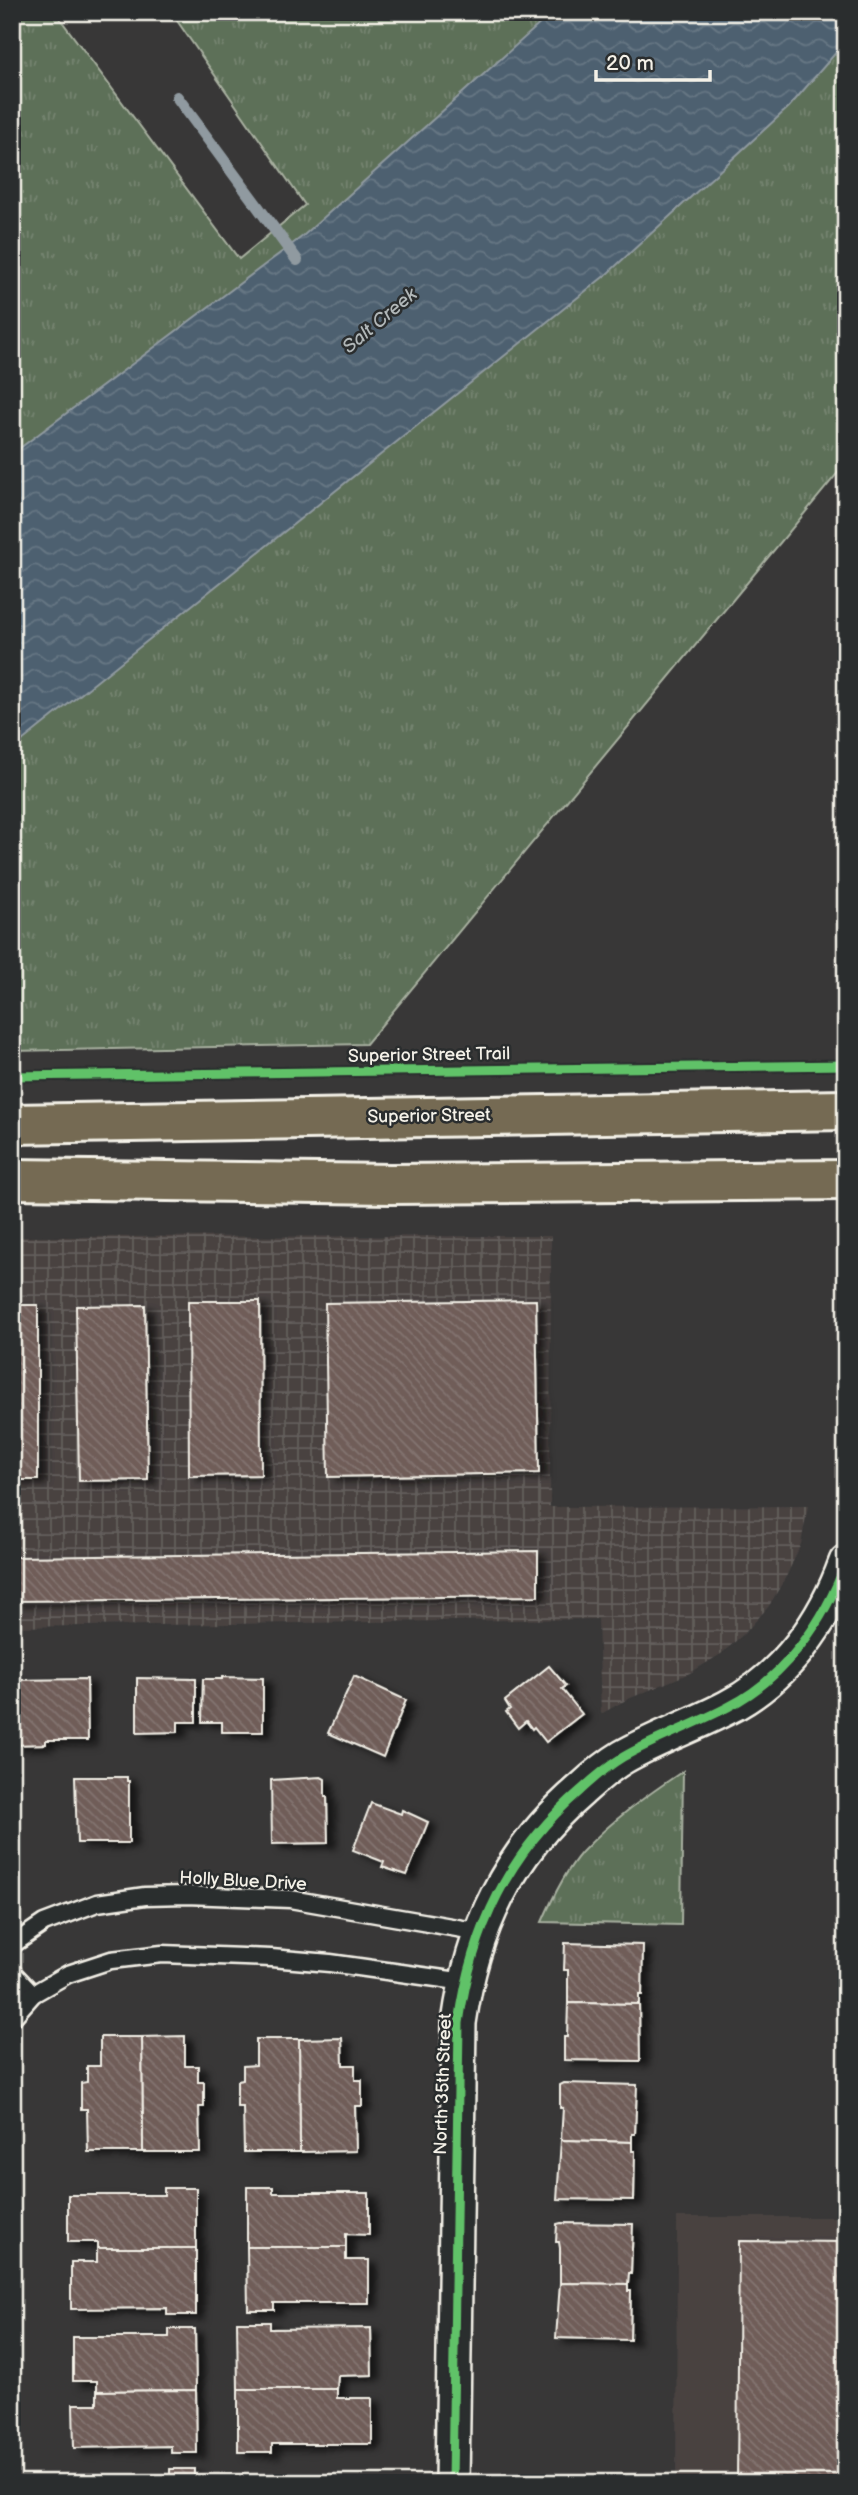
<svg xmlns="http://www.w3.org/2000/svg" width="858" height="2495" viewBox="0 0 858 2495" font-family="'Balsamiq Sans',sans-serif">
	<defs>
		<pattern id="industrial-grid" width="8" height="8" patternUnits="userSpaceOnUse" patternTransform="scale(1.75)"><rect width="8" height="8" fill="#484241"/><path d="M0 4h8M4 0v8" fill="none" stroke="#635e5c"/></pattern>
		<pattern id="park-tufts" width="24" height="20" patternUnits="userSpaceOnUse" patternTransform="scale(1.75)"><rect width="24" height="20" fill="#5d6f58"/><path d="M3 7l-1-3M5 7V3M7 7l1-3M15 17l-1-3M17 17v-4M19 17l1-3" fill="none" stroke="#758470"/></pattern>
		<pattern id="water-waves" width="16" height="10" patternUnits="userSpaceOnUse" patternTransform="scale(1.75)"><rect width="16" height="10" fill="#4d6070"/><path d="M0 5q4-4 8 0t8 0" fill="none" stroke="#677784"/></pattern>
		<pattern id="building-back-hatch" width="6" height="6" patternUnits="userSpaceOnUse" patternTransform="scale(1.75)"><rect width="6" height="6" fill="#6f5d59"/><path d="M-1 5l2 2M0 0l6 6M5-1l2 2" fill="none" stroke="#847571"/></pattern>
		<filter id="shadow"><feDropShadow dx="8" dy="4.5" stdDeviation="3.5" flood-color="#0009"/></filter>
	</defs>
	<rect width="100%" height="100%" fill="#383737"/>
	<filter id="ink" filterUnits="userSpaceOnUse"><feTurbulence type="fractalNoise" baseFrequency=".0143" numOctaves="2"/><feDisplacementMap in="SourceGraphic" scale="14" xChannelSelector="R" yChannelSelector="G"/><feConvolveMatrix kernelMatrix="1 2 1 2 8 2 1 2 1" color-interpolation-filters="sRGB"/></filter>
	<g filter="url(#ink)">
		<polygon fill="#484241" points="677,2217 846,2217 846,2483 676,2483"/>
		<polygon fill="url(#industrial-grid)" points="551,1236 550,1507 808,1506 801,1544 787,1575 769,1606 745,1633 721,1654 690,1673 626,1700 601,1714 598,1619 12,1627 12,1237"/>
		<g fill="url(#park-tufts)" stroke="#a8b0a0" stroke-width="2">
			<polygon points="12,12 55,12 239,259 305,205 171,12 846,12 846,463 366,1044 12,1051"/>
			<path d="M683,1771L681,1925L542,1922C552,1899 565,1871 582,1852C612,1820 647,1795 683,1771Z"/>
		</g>
		<polygon fill="url(#water-waves)" stroke="#909aa0" stroke-width="2" points="553,12 846,12 846,41 789,107 607,274 12,749 12,454 303,236"/>
		<g fill="none" stroke-linecap="round" stroke-linejoin="round">
			<polyline stroke="#909aa0" stroke-width="12" points="177,97 297,260"/>
		</g>
		<g fill="url(#building-back-hatch)" stroke="#f4f1e8" stroke-width="2" filter="url(#shadow)">
			<polygon points="536,1300 539,1473 328,1477 325,1303"/>
			<polygon points="188,1301 260,1301 261,1475 189,1476"/>
			<rect x="12" y="1305" width="26" height="175"/>
			<polygon points="145,1305 148,1480 79,1481 76,1306"/>
			<polygon points="538,1551 538,1596 12,1601 12,1557"/>
			<polygon points="549,1666 566,1686 562,1689 582,1714 546,1742 534,1727 532,1729 526,1721 518,1728 506,1712 510,1709 505,1701"/>
			<polygon points="354,1676 406,1700 383,1757 328,1733"/>
			<polygon points="222,1677 263,1678 263,1732 222,1732 222,1722 202,1722 203,1679 222,1679"/>
			<polygon points="137,1678 196,1679 196,1722 178,1722 178,1732 137,1733"/>
			<polygon points="87,1679 88,1740 46,1740 46,1744 12,1745 12,1680"/>
			<polygon points="75,1777 127,1777 127,1781 129,1781 129,1843 77,1843"/>
			<polygon points="321,1777 325,1779 325,1797 327,1797 328,1843 272,1844 271,1780"/>
			<polygon points="371,1803 401,1814 402,1810 428,1822 407,1875 382,1867 384,1862 353,1850"/>
			<polygon points="565,1943 643,1945 642,1995 639,1995 639,2004 568,2003 568,1970 564,1970"/>
			<polygon points="568,2003 639,2004 640,2061 564,2060 564,2037 567,2037"/>
			<polygon points="185,2036 185,2066 198,2066 198,2082 204,2082 204,2107 199,2107 200,2152 143,2152 142,2037"/>
			<polygon points="100,2037 142,2037 143,2152 88,2152 87,2109 81,2109 81,2083 87,2082 87,2066 100,2066"/>
			<polygon points="342,2038 343,2065 355,2065 355,2080 362,2080 362,2106 355,2106 356,2151 300,2152 299,2039"/>
			<polygon points="256,2039 299,2039 300,2152 244,2152 243,2107 237,2107 237,2081 243,2080 243,2066 256,2065"/>
			<polygon points="564,2083 637,2085 635,2134 632,2134 632,2142 561,2140 563,2108 560,2108 560,2085"/>
			<polygon points="561,2140 632,2142 632,2151 635,2151 634,2200 557,2199"/>
			<polygon points="247,2187 273,2187 273,2193 369,2193 369,2235 346,2234 346,2247 247,2247"/>
			<polygon points="164,2188 196,2188 196,2248 97,2248 97,2242 68,2242 68,2195 164,2195"/>
			<polygon points="561,2223 633,2224 631,2273 629,2273 628,2284 560,2283 560,2248 559,2242 556,2242 557,2224"/>
			<polygon points="739,2241 846,2242 846,2483 737,2483"/>
			<polygon points="247,2247 346,2247 346,2260 369,2260 369,2303 274,2303 274,2310 248,2310"/>
			<polygon points="97,2248 196,2248 196,2315 167,2315 167,2308 71,2309 71,2262 97,2262"/>
			<polygon points="560,2283 628,2284 628,2291 631,2291 630,2340 556,2338"/>
			<polygon points="237,2322 270,2322 270,2329 371,2328 372,2375 338,2376 337,2389 238,2389"/>
			<polygon points="169,2329 195,2329 196,2390 97,2391 97,2381 73,2381 73,2337 169,2337"/>
			<polygon points="238,2389 337,2389 337,2398 372,2398 372,2444 272,2444 272,2452 238,2452"/>
			<polygon points="196,2390 197,2453 171,2453 171,2446 74,2448 73,2404 97,2404 97,2391"/>
			<polygon points="170,2469 194,2469 194,2483 75,2483 75,2477 170,2477"/>
		</g>
		<g fill="none" stroke-linecap="round" stroke-linejoin="round">
			<g stroke="#f4f1e8" stroke-width="21">
				<g id="service">
					<polyline points="12,1945 44,1923 97,1903 145,1896 187,1895 290,1899 480,1932"/>
					<polyline points="12,1972 33,1994"/>
					<polyline points="12,2018 33,1994 68,1974 111,1960 162,1954 271,1958 330,1963 465,1982"/>
				</g>
			</g>
			<g stroke="#f4f1e8" stroke-width="38">
				<path id="minor" d="M452,2483L459,2023C472,1929 508,1853 581,1790C594,1778 608,1766 623,1757C656,1738 694,1725 728,1707C785,1678 825,1621 846,1562"/>
			</g>
			<g stroke="#f4f1e8" stroke-width="44">
				<g id="primary">
					<polyline points="12,1124 846,1110"/>
					<polyline points="12,1179 391,1184 846,1180"/>
				</g>
			</g>
			<use href="#service" stroke="#2a2d2e" stroke-width="16"/>
			<use href="#minor" stroke="#2a2d2e" stroke-width="33"/>
			<use href="#primary" stroke="#746b52" stroke-width="38"/>
			<g stroke="#2a2d2e" stroke-width="13">
				<g id="cycleway">
					<polyline points="12,1076 846,1065"/>
					<path d="M452,2483L459,2023C472,1929 508,1853 581,1790C594,1778 608,1766 623,1757C656,1738 694,1725 728,1707C785,1678 825,1621 846,1562"/>
				</g>
			</g>
			<use href="#cycleway" stroke="#61c268" stroke-width="9"/>
		</g>
	</g>
	<g text-anchor="middle" dominant-baseline="central" stroke-width="5" stroke-linejoin="round" paint-order="stroke">
		<g font-size="18" fill="#f4f1e8" stroke="#2a2d2e">
			<text transform="translate(429 1055) rotate(-1)">Superior Street Trail</text>
			<text transform="translate(429 1116) rotate(-1)">Superior Street</text>
			<text transform="translate(243 1881) rotate(3)">Holly Blue Drive</text>
			<text transform="translate(443 2084) rotate(-88)">North 35th Street</text>
		</g>
		<g font-size="19" font-style="italic" fill="#b1b7b8" stroke="#2a2d2e">
			<text transform="translate(380 321) rotate(-40)">Salt Creek</text>
		</g>
	</g>
	<rect width="858" height="2495" fill="none" stroke="#2a2d2e" stroke-width="42"/>
	<rect x="21" y="21" width="816" height="2453" fill="none" stroke="#f4f1e8" stroke-width="2.5" filter="url(#ink)"/>
	<path d="M596 70v10h114v-10" fill="none" stroke="#f4f1e8" stroke-width="3.5"/>
	<text x="606" y="70" font-size="21" fill="#f4f1e8" stroke="#2a2d2e" stroke-width="5" paint-order="stroke">20 m</text>
</svg>
